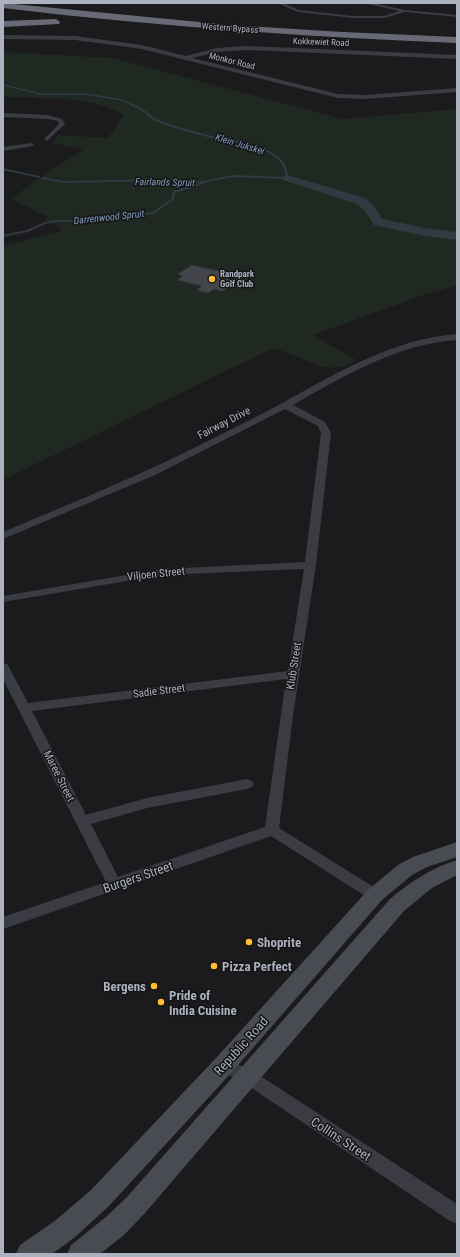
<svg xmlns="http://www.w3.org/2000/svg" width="460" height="1257" viewBox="0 0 460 1257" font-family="'Roboto Condensed',sans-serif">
	<rect width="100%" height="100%" fill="#1b1a1d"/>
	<path fill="#202921" d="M3,52L112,58L343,119L457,109V286L426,294L313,335L356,360C330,375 318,365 294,355C288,353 282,351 276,349H271L3,480V246L62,231L56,225L43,219L48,217L11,199L35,181L84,149L52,143L58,135L108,138L124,115C91,95 41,99 3,97Z"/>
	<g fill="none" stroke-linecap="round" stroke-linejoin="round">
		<polyline stroke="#2f3a43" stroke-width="1.5" points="3,85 41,94 86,94 122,100 141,109"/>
		<g stroke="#2f3a43" stroke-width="2">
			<polyline points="3,169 39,177"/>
			<path d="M42,178L64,182L162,180L202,182L233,176L287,178C287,146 238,143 215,138C197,133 174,128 156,120C150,118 146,111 139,108"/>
			<polyline points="3,236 27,231 45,223 58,221 80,221 153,213 173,199 174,192 203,183"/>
		</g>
		<polygon fill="#2f3a43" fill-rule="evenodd" points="287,175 365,198 374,206 382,219 425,228 457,232 457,240 425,236 374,225 365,211 357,204 283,180 281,178 283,176"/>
	</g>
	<polygon fill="#44454a" stroke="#343439" points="192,265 223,272 225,271 226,273 248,278 235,288 228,287 223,291 214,289 208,293 197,290 202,286 177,280 183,276 178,274"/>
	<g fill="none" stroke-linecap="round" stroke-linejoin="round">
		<g fill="#3b3c43" fill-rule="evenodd">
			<polygon points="277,3 283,3 299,10 353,16 384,16 399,11 364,3 373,3 405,10 457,15 457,17 405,12 384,18 353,18 298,12"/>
			<polygon points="3,35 75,36 142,45 186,56 217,48 247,46 457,55 457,59 247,50 217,52 192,58 338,94 365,95 457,88 457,92 365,99 338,98 142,49 75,40 3,39"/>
			<polygon points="3,113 48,115 62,119 65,124 47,141 44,139 59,124 58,121 48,119 3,117"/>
			<polygon points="31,143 34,145 33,146 3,151 3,147"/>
			<path d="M457,334V340C397,344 344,376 293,405L325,422L331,433L316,565L293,715L279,828L380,891L383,895L380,899L375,901L370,899L271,836L3,929V917L106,882L3,679V663L7,664L9,667L28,703L288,671L304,569L162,575L3,602V596L162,569L305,562L321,433L318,426L285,409L155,475L3,539V532C72,503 141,475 208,441C234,428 261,415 286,401C340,371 394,339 457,334ZM286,679L265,827L118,877L91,824L147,808L247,789L252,787L254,784L252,781L247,779L147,798L86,815L32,711Z"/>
			<polygon points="224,1058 253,1071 457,1204 457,1224 450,1221 241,1081 218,1070 215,1065 218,1060"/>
		</g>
		<g fill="#494b53" fill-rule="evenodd">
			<polygon points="457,842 457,857 427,867 412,875 382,900 232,1072 109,1206 74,1238 52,1254 16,1254 20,1245 56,1220 91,1190 216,1058 368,890 398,865 413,857"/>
			<path d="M457,860V875L432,888L404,911L145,1213L124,1235L100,1254H67L71,1245L106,1217L127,1197L390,899C410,882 432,868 457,860Z"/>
		</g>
		<g fill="#676a74" fill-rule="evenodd">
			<path d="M3,3L230,25L343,32L457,37V43C305,37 154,26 3,8Z"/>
			<polygon points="56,19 60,22 59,24 3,27 3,21"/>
		</g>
	</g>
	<g fill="#ffbf31" stroke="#151518" stroke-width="1.5">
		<circle cx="212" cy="279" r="4"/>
		<circle cx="249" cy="942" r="4"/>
		<circle cx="214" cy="966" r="4"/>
		<circle cx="154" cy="986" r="4"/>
		<circle cx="161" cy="1002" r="4"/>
	</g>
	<g text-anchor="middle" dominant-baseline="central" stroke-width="3" stroke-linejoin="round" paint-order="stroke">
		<g font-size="9" fill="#acb1be" stroke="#151518">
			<text transform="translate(230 28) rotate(4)">Western Bypass</text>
			<text transform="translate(321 42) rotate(2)">Kokkewiet Road</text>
			<text transform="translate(232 61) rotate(14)">Monkor Road</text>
		</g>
		<g font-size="9" font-weight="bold" fill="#acb1be" stroke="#151518" text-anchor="start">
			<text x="220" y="274">Randpark<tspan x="220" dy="10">Golf Club</tspan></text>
		</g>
		<g font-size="10" font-style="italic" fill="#819ebb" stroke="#151518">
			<text transform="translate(240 144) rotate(17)">Klein Jukskei</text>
			<text transform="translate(165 182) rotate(1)">Fairlands Spruit</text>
			<text transform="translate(109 217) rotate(-6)">Darrenwood Spruit</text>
		</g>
		<g font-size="11" fill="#acb1be" stroke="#151518">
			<text transform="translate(224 423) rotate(-27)">Fairway Drive</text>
			<text transform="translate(156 574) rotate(-6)">Viljoen Street</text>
			<text transform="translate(294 666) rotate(-81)">Klub Street</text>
			<text transform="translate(159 691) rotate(-7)">Sadie Street</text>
			<text transform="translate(59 776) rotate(63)">Maree Street</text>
		</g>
		<g font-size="13" fill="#acb1be" stroke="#151518">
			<text transform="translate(138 877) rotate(-19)">Burgers Street</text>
			<text transform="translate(241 1046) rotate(-48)">Republic Road</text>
			<text transform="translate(341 1139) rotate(33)">Collins Street</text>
		</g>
		<g font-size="13" font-weight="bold" fill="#acb1be" stroke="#151518" text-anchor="start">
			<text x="257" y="942">Shoprite</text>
			<text x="222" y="966">Pizza Perfect</text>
			<text x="146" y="986" text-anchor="end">Bergens</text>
			<text x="169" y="995">Pride of<tspan x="169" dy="15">India Cuisine</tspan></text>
		</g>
	</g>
	<rect width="460" height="1257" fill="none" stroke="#acb1be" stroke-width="8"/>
</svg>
